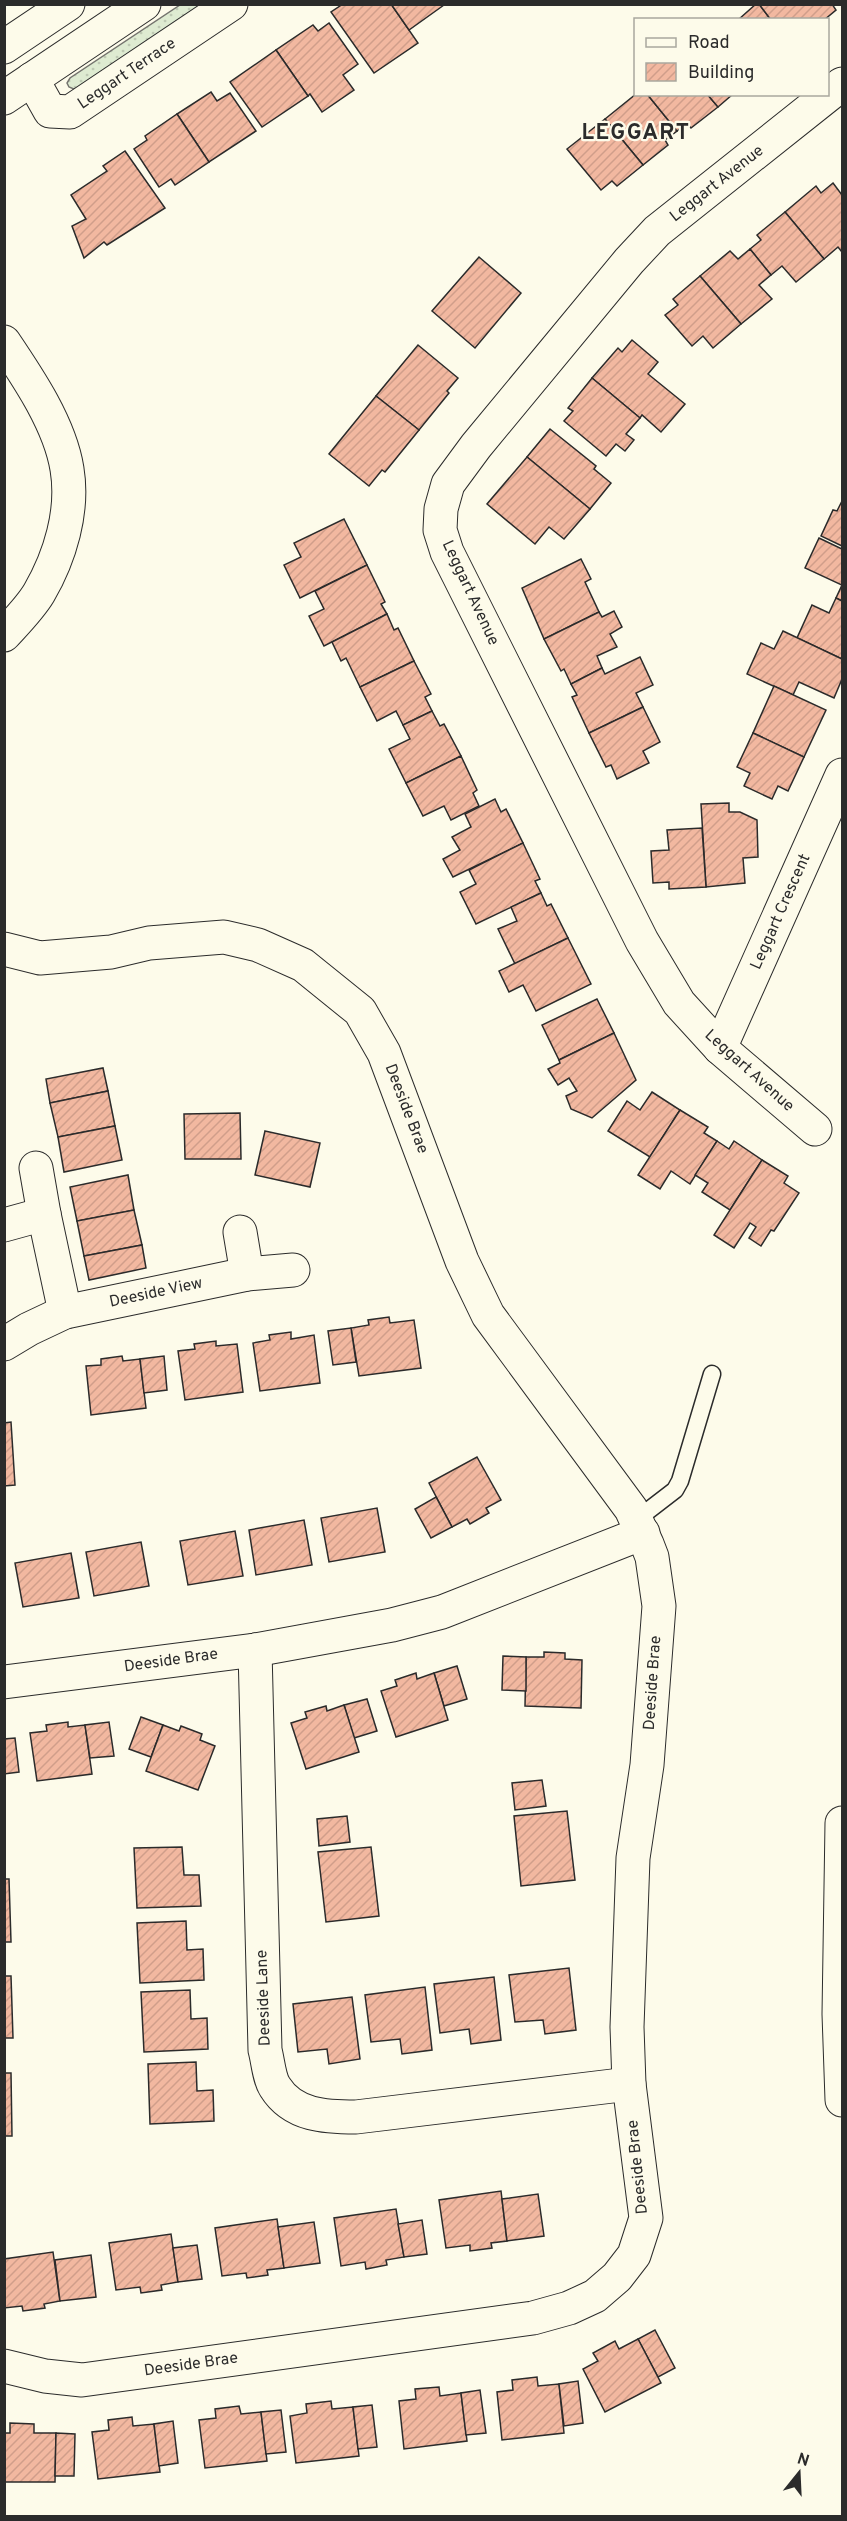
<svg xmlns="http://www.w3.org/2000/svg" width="847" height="2521" viewBox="0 0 847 2521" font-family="Overpass,sans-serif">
	<defs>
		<pattern id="grass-dots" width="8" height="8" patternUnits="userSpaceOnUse" patternTransform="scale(1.5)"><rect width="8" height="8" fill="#deebd1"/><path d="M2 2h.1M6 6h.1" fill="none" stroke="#bfcab4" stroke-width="1.8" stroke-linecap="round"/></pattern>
		<pattern id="building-hatch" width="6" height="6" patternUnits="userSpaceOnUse" patternTransform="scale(1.5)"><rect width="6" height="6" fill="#f2b8a0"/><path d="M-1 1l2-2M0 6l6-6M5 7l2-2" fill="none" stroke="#d09e8a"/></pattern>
	</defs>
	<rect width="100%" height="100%" fill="#fdfbea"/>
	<polygon fill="url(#grass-dots)" stroke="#74746e" stroke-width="1.5" points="180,5 205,5 76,90 69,87 67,83 70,78"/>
	<g fill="url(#building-hatch)" stroke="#2b2b2b" stroke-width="1.5">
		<polygon points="343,4 391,4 418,43 374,73 331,12"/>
		<polygon points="391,4 443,4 444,5 409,30"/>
		<polygon points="756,4 759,4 771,20 738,20"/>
		<polygon points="759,4 832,4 836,10 824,20 771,20"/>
		<polygon points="329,23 358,64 343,75 354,90 322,112 310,94 308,96 276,50 313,25 318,31"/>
		<polygon points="276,50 308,96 262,127 230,82"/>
		<polygon points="211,92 217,101 230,93 256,131 209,162 177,114"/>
		<polygon points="636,94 647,94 677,131 665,140 668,145 643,165 605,119"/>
		<polygon points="647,94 707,94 718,107 691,128 687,123 677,131"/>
		<polygon points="707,94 733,94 718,107"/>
		<polygon points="177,114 209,162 175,185 171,179 159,187 134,149 147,140 145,136"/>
		<polygon points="605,119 643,165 617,186 612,181 601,190 567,149"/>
		<polygon points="125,151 165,208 107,245 104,242 84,258 72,226 86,219 71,195 107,171 103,166"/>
		<polygon points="833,183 842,195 842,252 838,247 824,259 785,212 816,186 821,193"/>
		<polygon points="785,212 824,259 796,282 782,266 771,275 750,249 761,240 757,235"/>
		<polygon points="750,249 771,275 759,285 772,299 741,324 700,276 730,251 738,259"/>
		<polygon points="479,257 521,293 475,348 432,311"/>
		<polygon points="700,276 741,324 713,348 703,336 692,346 665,315 678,305 673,299"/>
		<polygon points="632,340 658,362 648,374 685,404 661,432 642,415 640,418 592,378 618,348 622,352"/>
		<polygon points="418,345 458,378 447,391 449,393 419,430 376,396"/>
		<polygon points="592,378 640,418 626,434 634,440 625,451 616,444 606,456 564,421 573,411 568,408"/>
		<polygon points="376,396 419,430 385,472 382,470 369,486 329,454"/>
		<polygon points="550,429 596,466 594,469 611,483 590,509 527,457"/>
		<polygon points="527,457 590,509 564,539 549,527 535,544 487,504"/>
		<polygon points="842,501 842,546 821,536 833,510 837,511"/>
		<polygon points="344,519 367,565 300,598 284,565 301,557 294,543"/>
		<polygon points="819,538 842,549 842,601 836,598 842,585 805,568"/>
		<polygon points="581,559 591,579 585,582 599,612 544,639 522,588"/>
		<polygon points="367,565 385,602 381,604 387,614 324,646 309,616 324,609 315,591"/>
		<polygon points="836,598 842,601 842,659 797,638 812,605 829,613"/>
		<polygon points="614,611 622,627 610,634 617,647 597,656 602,668 571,684 564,669 561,671 544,639 599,612 602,617"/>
		<polygon points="387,614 394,630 398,628 414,661 360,687 346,658 341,661 332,642"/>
		<polygon points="783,631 842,659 842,679 834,698 799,682 793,695 747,674 761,643 774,649"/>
		<polygon points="640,657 653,685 636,693 643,707 589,733 572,697 577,695 571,684 602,668 605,674"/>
		<polygon points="414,661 431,694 425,697 432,711 403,725 396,711 377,721 360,687"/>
		<polygon points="774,686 826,710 804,757 753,733"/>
		<polygon points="643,707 660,742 643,751 649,763 617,779 611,765 606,767 589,733"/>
		<polygon points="432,711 440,726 444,724 461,756 406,783 389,749 410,739 403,725"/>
		<polygon points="753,733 804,757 788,791 778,786 772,799 744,786 750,773 737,767"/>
		<polygon points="461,756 477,790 473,793 479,806 451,820 444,806 423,816 406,783"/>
		<polygon points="495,799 501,812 506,809 523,843 453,877 443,859 460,850 452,837 471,827 465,814"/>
		<polygon points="729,803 729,812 740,812 757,820 758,857 743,858 745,883 706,887 701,804"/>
		<polygon points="702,828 706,887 669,889 669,882 653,883 651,851 669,850 667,830"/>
		<polygon points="523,843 540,879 535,881 541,893 476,924 460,892 476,884 469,870"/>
		<polygon points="541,893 547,906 551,904 568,938 515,964 498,929 517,921 511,907"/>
		<polygon points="568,938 591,984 536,1011 523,985 509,992 499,971"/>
		<polygon points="597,999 614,1033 559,1060 542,1025"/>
		<polygon points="614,1033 636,1080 592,1118 571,1109 566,1096 577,1091 569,1078 558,1085 548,1069 560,1063 559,1060"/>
		<polygon points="103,1068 108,1091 50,1103 46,1079"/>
		<polygon points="108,1091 115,1126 58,1137 50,1103"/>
		<polygon points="652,1092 680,1110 650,1157 608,1131 627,1101 640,1110"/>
		<polygon points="680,1110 708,1127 704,1133 717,1141 690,1184 671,1171 660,1189 638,1175"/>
		<polygon points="240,1113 241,1159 185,1159 184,1114"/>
		<polygon points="115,1126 122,1160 64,1172 58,1137"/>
		<polygon points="265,1131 320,1143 310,1187 255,1175"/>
		<polygon points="717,1141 729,1149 734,1141 762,1160 730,1210 702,1192 708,1183 695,1175"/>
		<polygon points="762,1160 788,1176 784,1183 799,1193 774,1231 771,1230 761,1246 749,1238 756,1227 750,1223 734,1248 714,1235"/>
		<polygon points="128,1175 134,1210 77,1221 70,1187"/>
		<polygon points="134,1210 142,1245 84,1256 77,1221"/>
		<polygon points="142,1245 146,1268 89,1280 84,1256"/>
		<polygon points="389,1317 390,1323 414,1320 421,1368 359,1376 351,1328 369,1325 368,1320"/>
		<polygon points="351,1328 356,1362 333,1365 328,1331"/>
		<polygon points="291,1332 291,1339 314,1335 320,1383 260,1391 253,1343 270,1340 269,1335"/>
		<polygon points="216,1341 216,1346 237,1344 243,1392 185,1400 178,1351 195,1349 194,1344"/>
		<polygon points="122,1356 123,1361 140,1359 146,1408 91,1415 86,1366 101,1365 101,1359"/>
		<polygon points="164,1356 167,1390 144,1393 140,1359"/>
		<polygon points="11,1422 15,1485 4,1486 4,1423"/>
		<polygon points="477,1457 501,1500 486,1508 489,1513 470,1524 467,1519 452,1527 429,1483"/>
		<polygon points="436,1497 452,1527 431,1538 415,1509"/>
		<polygon points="377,1508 385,1552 329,1562 321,1518"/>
		<polygon points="304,1520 312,1565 256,1575 249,1530"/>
		<polygon points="235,1531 243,1576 188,1585 180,1541"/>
		<polygon points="141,1542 149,1586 94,1596 86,1552"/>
		<polygon points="71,1553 79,1598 23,1607 15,1563"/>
		<polygon points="544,1652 565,1653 565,1659 582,1660 581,1708 525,1706 526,1657 544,1657"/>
		<polygon points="503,1656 526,1657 526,1691 502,1690"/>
		<polygon points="457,1666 467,1699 444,1706 434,1673"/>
		<polygon points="416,1673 417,1679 434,1673 448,1720 396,1737 381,1691 397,1686 395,1680"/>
		<polygon points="367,1699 377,1731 354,1738 344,1705"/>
		<polygon points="344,1705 359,1752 306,1769 291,1723 307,1718 305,1712 326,1706 327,1711"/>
		<polygon points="141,1717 163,1725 151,1757 129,1749"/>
		<polygon points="68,1722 68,1727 85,1725 92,1774 37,1781 30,1733 47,1731 46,1725"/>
		<polygon points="109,1722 114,1756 90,1758 85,1725"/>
		<polygon points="163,1725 179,1731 181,1726 202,1734 200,1740 215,1746 198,1790 146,1771"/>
		<polygon points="15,1738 19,1772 4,1774 4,1739"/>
		<polygon points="542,1780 546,1806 515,1810 512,1783"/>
		<polygon points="567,1811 575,1880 521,1886 514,1816"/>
		<polygon points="347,1816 350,1842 319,1846 317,1819"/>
		<polygon points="182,1847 184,1875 199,1875 201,1906 137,1908 134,1848"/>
		<polygon points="371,1847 379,1916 326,1922 318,1852"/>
		<polygon points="4,1879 9,1879 11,1942 4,1942"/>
		<polygon points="186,1921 187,1950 203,1949 204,1980 140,1983 137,1923"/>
		<polygon points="569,1968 576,2030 545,2034 543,2020 515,2022 509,1975"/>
		<polygon points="4,1976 11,1976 13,2038 4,2038"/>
		<polygon points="494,1977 501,2040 471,2044 469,2029 440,2033 434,1984"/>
		<polygon points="425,1987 432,2050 402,2054 400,2039 371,2042 365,1995"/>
		<polygon points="190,1990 191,2019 207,2018 208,2049 144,2052 141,1992"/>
		<polygon points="352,1997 360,2059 329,2064 327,2049 298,2052 293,2004"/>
		<polygon points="196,2062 197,2091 213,2090 214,2121 150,2124 148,2064"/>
		<polygon points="4,2073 11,2073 12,2136 4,2136"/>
		<polygon points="501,2191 507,2241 491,2243 492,2248 470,2251 470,2245 446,2248 439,2200"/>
		<polygon points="538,2194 544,2236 507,2241 502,2199"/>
		<polygon points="396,2209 404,2257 386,2260 387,2265 366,2269 365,2262 341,2266 334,2218"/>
		<polygon points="277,2219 284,2268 267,2270 268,2275 247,2278 246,2273 222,2276 215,2228"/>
		<polygon points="422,2220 427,2254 404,2257 398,2224"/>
		<polygon points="314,2222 320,2263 284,2268 278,2227"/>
		<polygon points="171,2234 178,2282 161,2285 162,2290 141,2293 140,2287 116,2290 109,2243"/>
		<polygon points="197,2245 202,2279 178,2282 173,2248"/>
		<polygon points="53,2252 60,2301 44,2304 45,2308 23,2311 22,2306 4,2308 4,2259"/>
		<polygon points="91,2255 96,2297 60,2301 55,2260"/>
		<polygon points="655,2330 675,2368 658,2377 638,2339"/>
		<polygon points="638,2339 661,2383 605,2412 583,2369 598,2361 593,2353 615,2341 619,2349"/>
		<polygon points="537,2377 538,2386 559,2384 564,2433 502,2440 497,2392 513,2390 512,2380"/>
		<polygon points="578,2381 583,2423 564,2426 559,2384"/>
		<polygon points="439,2387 440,2396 461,2393 467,2441 404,2449 399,2401 416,2399 415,2389"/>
		<polygon points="480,2390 486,2433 466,2435 461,2393"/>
		<polygon points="331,2401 332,2409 353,2407 359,2456 296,2463 290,2416 307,2413 306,2404"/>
		<polygon points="372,2405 377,2447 358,2449 353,2407"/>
		<polygon points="239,2406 241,2414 261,2412 267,2461 205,2468 199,2420 216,2418 215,2409"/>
		<polygon points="281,2410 286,2452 266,2454 261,2412"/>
		<polygon points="132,2417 133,2426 154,2424 160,2472 98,2479 92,2432 109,2430 108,2420"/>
		<polygon points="173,2421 178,2463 159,2466 154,2424"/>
		<polygon points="10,2423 34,2424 34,2433 56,2433 55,2482 4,2482 4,2433 10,2433"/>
		<polygon points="56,2433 75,2434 74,2476 55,2476"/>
	</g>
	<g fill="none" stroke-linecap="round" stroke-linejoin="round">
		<g stroke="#2b2b2b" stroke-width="19">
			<polyline id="lane" points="636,1520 675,1490 680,1481 712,1374"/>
		</g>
		<g stroke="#2b2b2b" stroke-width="35">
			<g id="street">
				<polyline points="4,47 68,4"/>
				<polyline points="32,79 50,111 70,112 231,4"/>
				<path d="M4,342C29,379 60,425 67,469C74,511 60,557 39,593C30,608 16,622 4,635"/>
				<polyline points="4,949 40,958 111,952 149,943 224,937 258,945 303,965 360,1011 384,1053 462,1261 488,1315 631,1509 647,1544 652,1557 659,1606 647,1765 633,1858 627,2027 629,2084 646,2218 634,2255 617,2277 595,2296 569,2308 533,2318 82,2380 45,2376 4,2366"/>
				<polyline points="720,1048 842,775"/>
				<polyline points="815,1129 720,1048 679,1003 642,941 447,552 440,530 441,509 448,484 476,446 629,261 657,231 842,84"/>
				<polyline points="36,1168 44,1214 65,1312"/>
				<polyline points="4,1225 44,1214"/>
				<polyline points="240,1232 247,1274"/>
				<polyline points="4,1344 29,1329 65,1312 247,1274 293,1270"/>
				<path d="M255,1650L265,2050C268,2061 269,2078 275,2087C293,2116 326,2117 356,2117L629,2084"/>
				<polyline points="4,1682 255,1650 392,1625 442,1612 643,1533"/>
			</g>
		</g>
		<g stroke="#2b2b2b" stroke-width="35">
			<polyline id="secondary" points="4,98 144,4"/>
		</g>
		<g stroke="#2b2b2b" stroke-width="35">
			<polyline id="primary" points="842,1823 839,2014 842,2100"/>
		</g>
		<use href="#lane" stroke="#fdfbea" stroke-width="16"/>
		<use href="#street" stroke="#fdfbea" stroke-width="33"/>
		<use href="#secondary" stroke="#fdfbea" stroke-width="33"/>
		<use href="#primary" stroke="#fdfbea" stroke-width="33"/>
	</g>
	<g text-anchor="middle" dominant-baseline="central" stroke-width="4.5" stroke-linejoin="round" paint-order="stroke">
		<g font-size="16" fill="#2b2b2b" stroke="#fdfbea">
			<text transform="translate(127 74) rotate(-34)">Leggart Terrace</text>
			<text transform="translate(717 184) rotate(-38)">Leggart Avenue</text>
			<text transform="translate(470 593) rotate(65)">Leggart Avenue</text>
			<text transform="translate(781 912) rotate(-66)">Leggart Crescent</text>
			<text transform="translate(749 1071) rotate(42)">Leggart Avenue</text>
			<text transform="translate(406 1109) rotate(69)">Deeside Brae</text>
			<text transform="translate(156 1293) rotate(-12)">Deeside View</text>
			<text transform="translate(171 1661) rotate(-8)">Deeside Brae</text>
			<text transform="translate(653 1683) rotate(-86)">Deeside Brae</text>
			<text transform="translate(264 1998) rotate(-92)">Deeside Lane</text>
			<text transform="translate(638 2167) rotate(-96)">Deeside Brae</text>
			<text transform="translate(191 2365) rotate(-8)">Deeside Brae</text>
		</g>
		<g font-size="22" font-weight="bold" letter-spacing="1.5" fill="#2b2b2b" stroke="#fdfbea">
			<text x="636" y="133">LEGGART</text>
		</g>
	</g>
	<rect width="847" height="2521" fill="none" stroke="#2b2b2b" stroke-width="12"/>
	<rect x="634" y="18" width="195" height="78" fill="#fdfbea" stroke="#a9a89e" stroke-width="1.5"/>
	<rect x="646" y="38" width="30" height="9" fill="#fdfbea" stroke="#a9a89e" stroke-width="1.5"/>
	<text x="688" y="48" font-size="18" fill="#2b2b2b">Road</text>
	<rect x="646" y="63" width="30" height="18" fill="url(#building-hatch)" stroke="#a9a89e" stroke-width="1.5"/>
	<text x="688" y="78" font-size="18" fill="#2b2b2b">Building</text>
	<g transform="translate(799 2473) rotate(18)" stroke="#fdfbea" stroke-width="4.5" paint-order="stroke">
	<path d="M0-4.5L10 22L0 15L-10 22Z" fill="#2b2b2b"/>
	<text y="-9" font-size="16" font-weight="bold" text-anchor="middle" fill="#2b2b2b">N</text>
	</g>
</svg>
